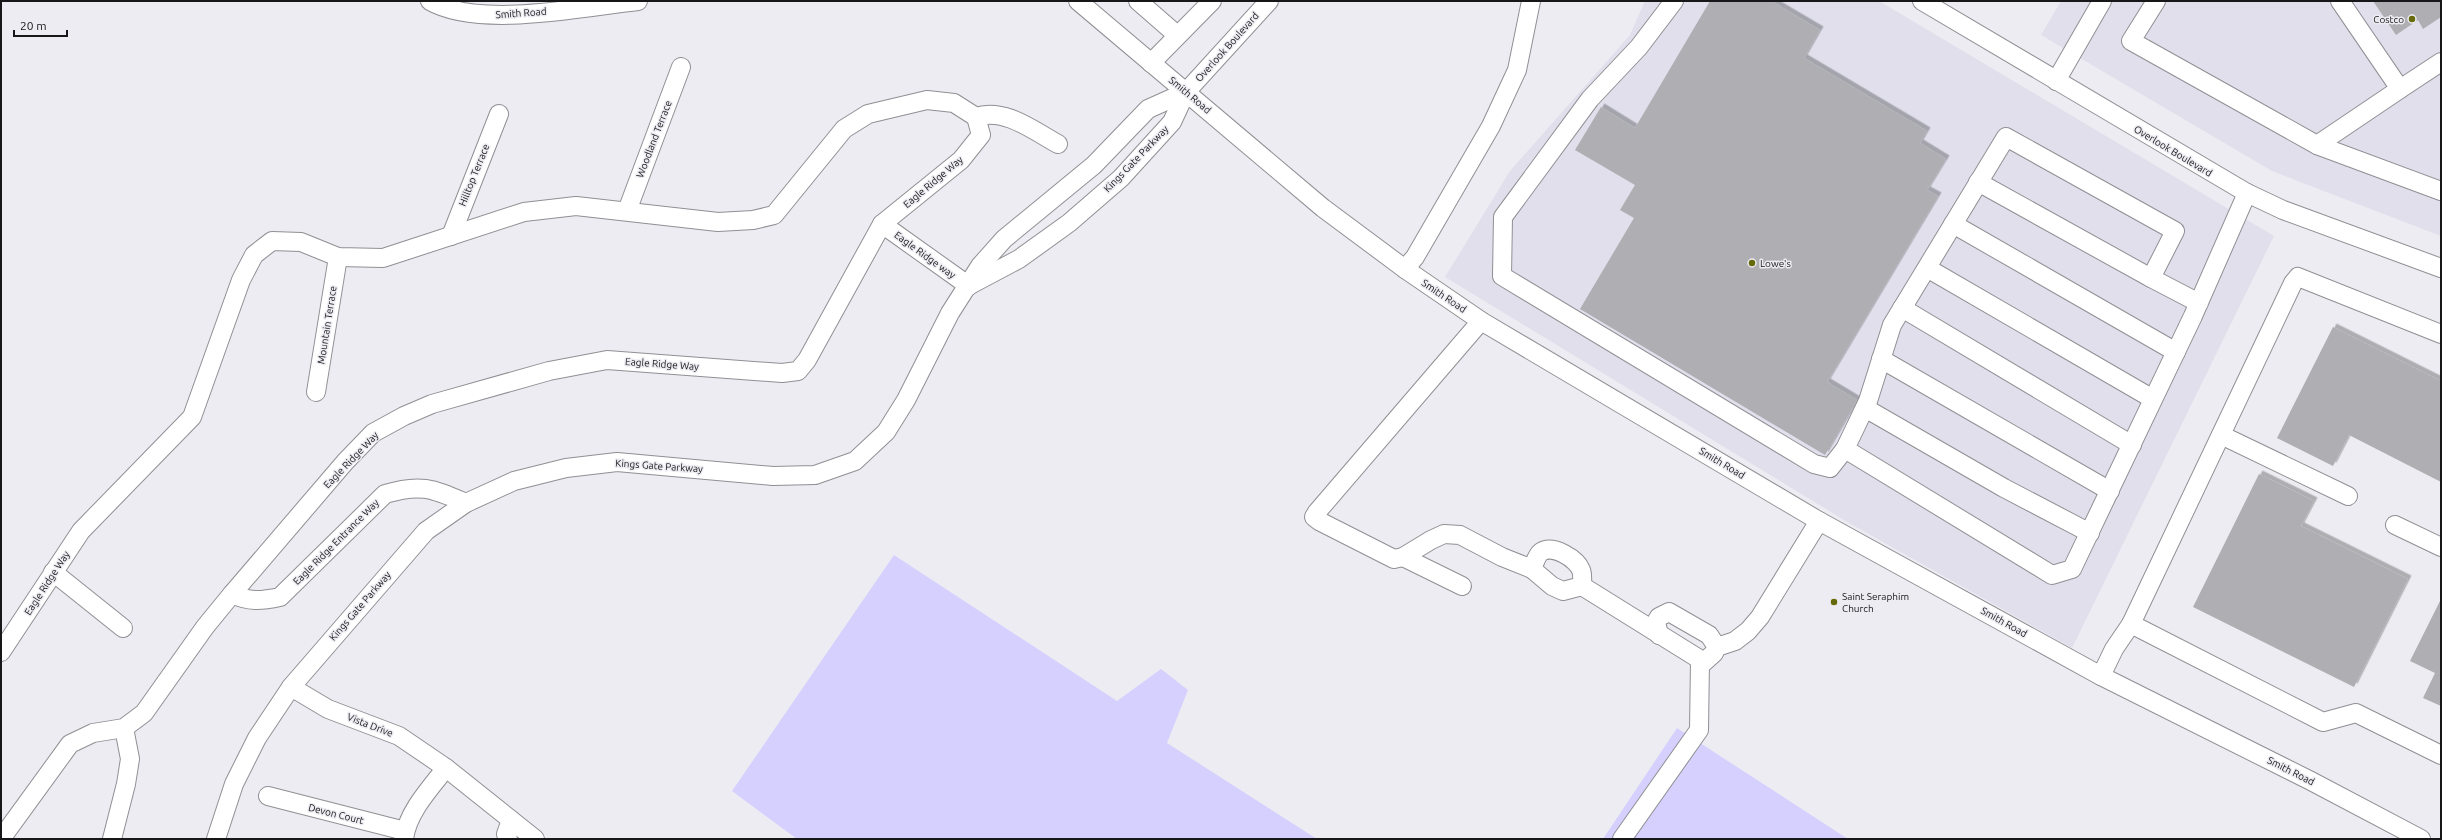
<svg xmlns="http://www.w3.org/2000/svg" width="2442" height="840" viewBox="0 0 2442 840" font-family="Ubuntu,sans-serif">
	<defs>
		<filter id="shadow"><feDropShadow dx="3.5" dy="-3.5" stdDeviation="0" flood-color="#0004"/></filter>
	</defs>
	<rect width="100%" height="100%" fill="#edecf2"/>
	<g fill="#e0dfeb">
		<polygon points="1645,1 1879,1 2274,236 2072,648 1849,523 1445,277 1510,171 1630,35"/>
		<polygon points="2061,1 2441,1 2441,236 2272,171 2041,35"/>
	</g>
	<g fill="#d6d0fe">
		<polygon points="894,555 1117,701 1161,669 1188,690 1167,743 1317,839 797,839 732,791"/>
		<polygon points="1677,728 1848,839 1603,839"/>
	</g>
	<g fill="#aeaeb3" filter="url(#shadow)">
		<polygon points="1710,1 1771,1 1820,30 1804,58 1927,131 1920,143 1946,159 1927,190 1938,196 1827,382 1857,400 1825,455 1580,309 1634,218 1620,210 1635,185 1575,150 1601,107 1635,128"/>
		<polygon points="2373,1 2441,1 2441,17 2423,29 2418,20 2396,35"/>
		<polygon points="2333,327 2441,381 2441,482 2349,435 2333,466 2277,438"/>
		<polygon points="2259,474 2314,501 2301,526 2408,579 2354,687 2193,607"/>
		<polygon points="2441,599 2441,706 2423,698 2435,673 2410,661"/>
	</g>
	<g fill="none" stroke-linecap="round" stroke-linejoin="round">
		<g stroke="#908f94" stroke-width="20">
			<g id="minor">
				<path d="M430,1C479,29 583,7 638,1"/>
				<polyline points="1078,1 1323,208 1405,269 1481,321 1819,521 2101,676 2311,781 2421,839"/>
				<polyline points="1138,1 1177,35"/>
				<polyline points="1674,1 1639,47 1590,99 1503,217 1502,276 1814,464 1830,468 1845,449"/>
				<polyline points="1922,1 2247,193 2283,210 2441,268"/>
				<polyline points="2156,1 2131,41 2317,145 2400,89 2340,1"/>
				<polyline points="1151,63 1212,1"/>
				<polyline points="2056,81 2102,1"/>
				<polyline points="2400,89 2441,62"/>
				<path d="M976,117C1004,107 1034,131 1058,144"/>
				<polyline points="2317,145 2441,191"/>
				<polyline points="1978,182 2151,278"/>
				<polyline points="627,211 681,67"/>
				<polyline points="882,224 969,286"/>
				<polyline points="1953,224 2176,352"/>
				<polyline points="451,236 499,114"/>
				<polyline points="1927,268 2153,399"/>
				<polyline points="1405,269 1415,257 1491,126 1517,70 1531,1"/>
				<polyline points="970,285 1019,259 1069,223 1121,178 1172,122 1186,92 1269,1"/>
				<polyline points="2199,303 2151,278 2175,231 2006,137 1892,325 1868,401 1845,449 2052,575 2072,569 2193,316 2247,193"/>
				<polyline points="1902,308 2132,445"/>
				<polyline points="1481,321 1317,512 1314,517 1319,521 1394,559 1403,557 1431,540 1444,534 1460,535 1502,557 1532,569 1552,586 1563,591 1582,586 1704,662 1714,653 1717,647 1735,641 1748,631 1760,617 1819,521"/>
				<polyline points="2441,334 2298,277 2293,283 2131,624 2323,722 2356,713 2441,755"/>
				<polyline points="1881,359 2110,491"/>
				<polyline points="316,392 338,257"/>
				<polyline points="1865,408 2004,488 2090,533"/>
				<polyline points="2221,435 2348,496"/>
				<polyline points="2395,525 2441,547"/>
				<polyline points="1403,557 1462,586"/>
				<path d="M1532,569C1535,563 1536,556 1541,552C1553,544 1577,559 1581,570C1583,575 1582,581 1582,586"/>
				<polyline points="53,572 123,628"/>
				<path d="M232,594C249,602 261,601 280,597L385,494C421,483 433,489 466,503"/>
				<polyline points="1659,635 1656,622 1659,617 1669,612 1709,635 1717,647"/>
				<polyline points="1,652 81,531 192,417 241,280 254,255 272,241 301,242 338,257 383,258 524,212 576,206 718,222 753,220 774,215 844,129 868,114 927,100 954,103 976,117 981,135 961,160 882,224 807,360 798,371 782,373 607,360 549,371 432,404 404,416 373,433 345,462 232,594 205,627 144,713 124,728 93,733 70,744 1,839"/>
				<polyline points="2101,676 2114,649 2131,624"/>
				<polyline points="291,687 328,709 399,736 446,768 535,839"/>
				<polyline points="268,796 405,831"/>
				<polyline points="112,839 126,784 130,759 124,728"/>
				<polyline points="216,839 234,784 257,738 291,687 426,531 466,503 514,481 566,468 617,462 773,476 815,475 855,461 886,432 906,400 950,313 980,266 1004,239 1094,165 1148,109 1186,92"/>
				<path d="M404,839C407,813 430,788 446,768"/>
				<polyline points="508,839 506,834 511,820"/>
				<polyline points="1622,839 1699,730 1700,661"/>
			</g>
		</g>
		<use href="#minor" stroke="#fff" stroke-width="18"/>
	</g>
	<g fill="#676a0a" stroke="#edecf2" stroke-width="1.5">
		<circle cx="2412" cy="19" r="4"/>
		<circle cx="1752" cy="263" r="4"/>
		<circle cx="1834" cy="602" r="4"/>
	</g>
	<g text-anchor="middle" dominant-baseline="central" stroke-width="3" stroke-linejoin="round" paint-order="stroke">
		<g font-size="10" fill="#171719" stroke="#edecf2">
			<text transform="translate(521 13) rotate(-4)">Smith Road</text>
			<text transform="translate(1227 47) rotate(-48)">Overlook Boulevard</text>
			<text transform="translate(1190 95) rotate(40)">Smith Road</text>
			<text transform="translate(654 139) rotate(-69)">Woodland Terrace</text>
			<text transform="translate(2173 151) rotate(31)">Overlook Boulevard</text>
			<text transform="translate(1136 159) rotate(-46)">Kings Gate Parkway</text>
			<text transform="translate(474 175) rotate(-68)">Hilltop Terrace</text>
			<text transform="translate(933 182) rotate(-40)">Eagle Ridge Way</text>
			<text transform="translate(925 255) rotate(36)">Eagle Ridge way</text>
			<text transform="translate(1444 296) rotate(34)">Smith Road</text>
			<text transform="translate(327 325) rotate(-81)">Mountain Terrace</text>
			<text transform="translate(662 364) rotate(4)">Eagle Ridge Way</text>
			<text transform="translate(351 460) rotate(-46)">Eagle Ridge Way</text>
			<text transform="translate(1722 463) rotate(31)">Smith Road</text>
			<text transform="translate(659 466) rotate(4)">Kings Gate Parkway</text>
			<text transform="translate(336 542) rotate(-45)">Eagle Ridge Entrance Way</text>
			<text transform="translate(47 583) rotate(-57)">Eagle Ridge Way</text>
			<text transform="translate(360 606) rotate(-49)">Kings Gate Parkway</text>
			<text transform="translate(2004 622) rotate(29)">Smith Road</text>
			<text transform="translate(370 725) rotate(21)">Vista Drive</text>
			<text transform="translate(2291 771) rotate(27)">Smith Road</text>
			<text transform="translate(336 814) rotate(14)">Devon Court</text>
		</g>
		<g font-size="10" fill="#171719" stroke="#edecf2" text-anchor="start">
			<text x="2404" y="19" text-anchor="end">Costco</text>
			<text x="1760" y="263">Lowe's</text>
			<text x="1842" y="596">Saint Seraphim<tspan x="1842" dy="12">Church</tspan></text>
		</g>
	</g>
	<rect width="2442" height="840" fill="none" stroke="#171719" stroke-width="4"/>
	<path d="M14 30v6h53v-6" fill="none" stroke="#171719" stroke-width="2"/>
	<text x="20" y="30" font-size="12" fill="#171719" stroke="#edecf2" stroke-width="3" paint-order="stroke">20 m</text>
</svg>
